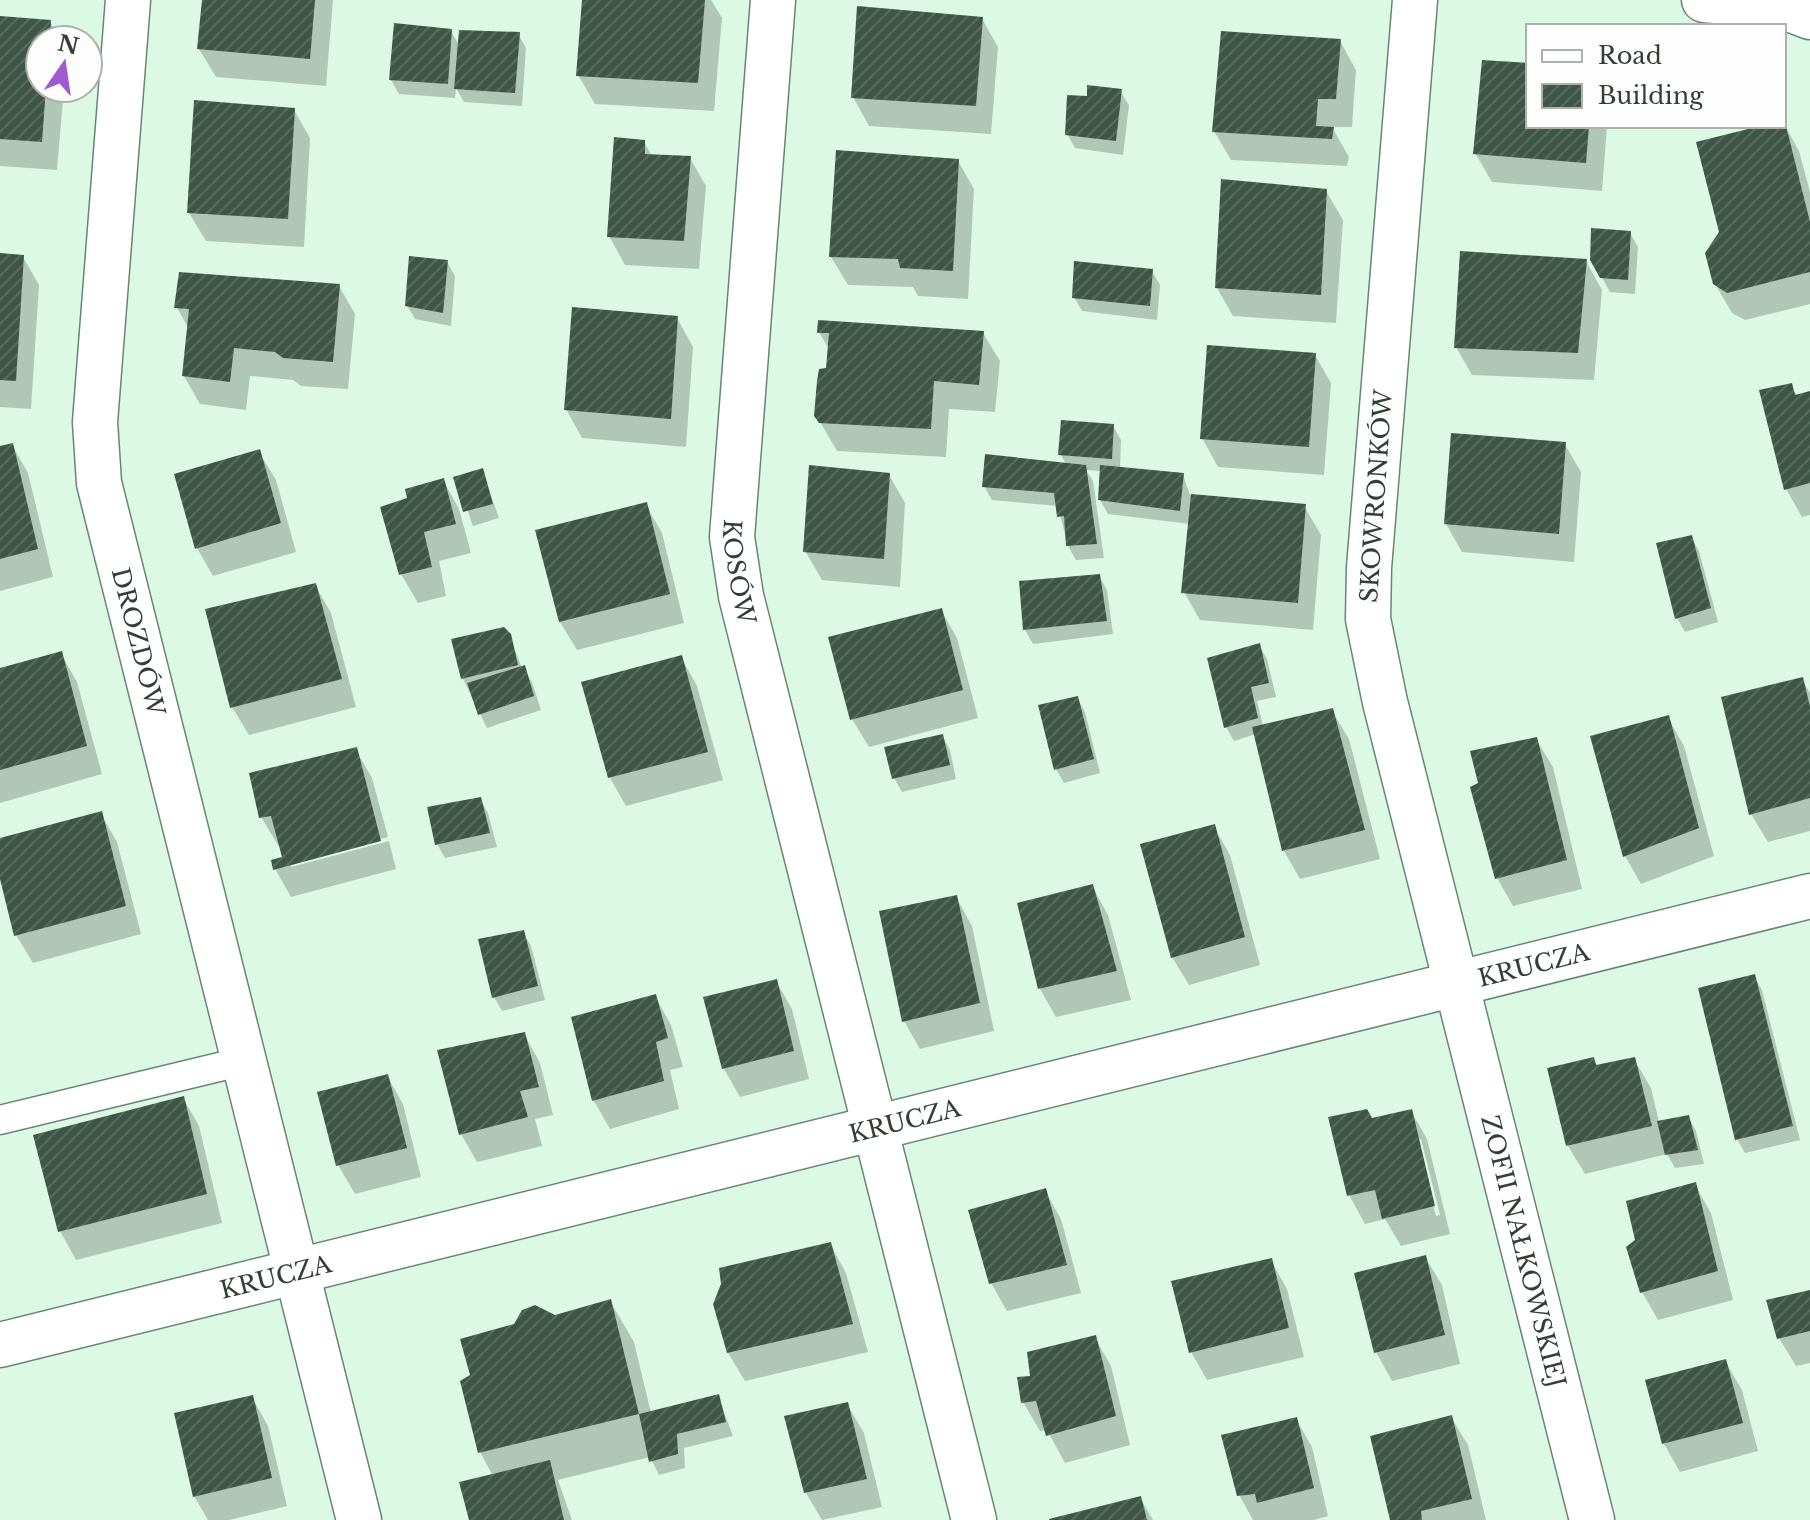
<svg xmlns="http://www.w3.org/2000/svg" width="1810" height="1520" viewBox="0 0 1810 1520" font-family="'Libre Baskerville',serif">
	<defs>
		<pattern id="building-hatch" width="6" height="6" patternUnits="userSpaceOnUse" patternTransform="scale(2)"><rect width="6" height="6" fill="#3e5647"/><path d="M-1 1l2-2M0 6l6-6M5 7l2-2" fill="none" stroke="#586c60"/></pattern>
	</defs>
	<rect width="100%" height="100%" fill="#dcf9e6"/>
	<g fill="#0003" fill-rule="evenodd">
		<polygon points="204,0 333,0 326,86 216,77 199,49"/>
		<polygon points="584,0 711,0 722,18 714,111 595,104 578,75"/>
		<polygon points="0,18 50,22 61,40 40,40 40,88 64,88 57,170 0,166"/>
		<polygon points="982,19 998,47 991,134 869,126 853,97"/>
		<polygon points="451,31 460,47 518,34 526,48 522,106 464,102 456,88 455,98 399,94 391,80"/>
		<polygon points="1340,41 1356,70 1352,127 1332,127 1349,157 1347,166 1231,160 1214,131"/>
		<polygon points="1528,65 1528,126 1607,126 1602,191 1492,182 1475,153"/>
		<polygon points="1120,91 1129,105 1123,155 1075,148 1067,134 1089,99"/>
		<polygon points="294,110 310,138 304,247 206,241 189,213"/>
		<polygon points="1784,124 1799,151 1810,192 1810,304 1745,320 1732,313 1715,284 1721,232 1769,126"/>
		<polygon points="644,142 652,156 690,158 706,186 699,269 625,265 609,236"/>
		<polygon points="958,161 974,189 968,299 918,296 913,287 848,285 831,257"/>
		<polygon points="1326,191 1343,220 1336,323 1233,316 1217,288"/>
		<polygon points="1630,233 1638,247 1635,294 1610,292 1592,260"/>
		<polygon points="0,255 23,257 39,285 31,409 0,407"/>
		<polygon points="1586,261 1602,290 1594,380 1472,375 1456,347"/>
		<polygon points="447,262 455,276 451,326 415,319 407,305"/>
		<polygon points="1152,271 1160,285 1157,320 1082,311 1074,297"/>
		<polygon points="339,286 355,314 348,389 301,386 293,380 250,376 246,410 200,404 184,376 189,329 177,308"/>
		<polygon points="677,318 693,347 686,447 582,438 566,409"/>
		<polygon points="819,332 983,333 1000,361 995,412 949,409 946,457 837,451 816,415 830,351"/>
		<polygon points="1315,355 1331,383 1324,475 1218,467 1202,438"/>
		<polygon points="1791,386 1798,397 1810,393 1810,515 1802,517 1786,489"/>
		<polygon points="1113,426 1121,440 1120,469 1183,475 1190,495 1304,506 1321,535 1313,630 1200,620 1184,592 1190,524 1108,514 1100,500 1102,471 1086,470 1093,481 1104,558 1076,560 1068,546 1058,506 992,500 984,486 1067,465 1060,454"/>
		<polygon points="1564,443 1581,472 1574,562 1462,552 1446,524"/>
		<polygon points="12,445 28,473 53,577 0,591 0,448"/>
		<polygon points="259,452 276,480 296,552 213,576 197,548"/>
		<polygon points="482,471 499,518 473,526 456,478"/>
		<polygon points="889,475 905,503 900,587 822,580 805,551"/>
		<polygon points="443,480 459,509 471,553 439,561 446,596 418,603 401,574 383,508 409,500"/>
		<polygon points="646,505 662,533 684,623 577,650 560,622"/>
		<polygon points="1691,537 1699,551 1718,622 1685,632 1677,618"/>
		<polygon points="1099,576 1107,590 1113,634 1033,644 1025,630 1021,583"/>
		<polygon points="315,585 331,613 356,707 249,735 232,707"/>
		<polygon points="941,610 957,638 978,718 869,747 852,719"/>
		<polygon points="509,635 522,668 532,682 541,710 487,728 463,679 453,640"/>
		<polygon points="1259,645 1267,659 1276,697 1257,701 1263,726 1332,711 1349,739 1380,859 1300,879 1284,851 1256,734 1234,741 1226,727"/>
		<polygon points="61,654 77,682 102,774 0,803 0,670"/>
		<polygon points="681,657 697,686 723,780 626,806 610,778 584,684"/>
		<polygon points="1802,680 1810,693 1810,831 1768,842 1751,814"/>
		<polygon points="1077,698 1085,712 1100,773 1064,783 1056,769"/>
		<polygon points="1668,718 1684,746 1714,856 1641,884 1625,856"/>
		<polygon points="942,736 950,750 956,779 902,792 894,778"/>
		<polygon points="1536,739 1553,767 1582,889 1513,906 1497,878"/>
		<polygon points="356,750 372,778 388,837 291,863 291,867 389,841 396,869 291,897 275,869 284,859 281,845 278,845 261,817"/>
		<polygon points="480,799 488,813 497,847 445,858 437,844"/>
		<polygon points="101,814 117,842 141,934 33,963 16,935 0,871 0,840"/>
		<polygon points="1214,827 1230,855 1260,965 1189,985 1172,957"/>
		<polygon points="1092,886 1108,915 1131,1000 1056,1017 1040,989 1020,904"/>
		<polygon points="956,897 972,926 994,1031 920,1049 904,1021"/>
		<polygon points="523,932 531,946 545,1000 502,1011 494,997"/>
		<polygon points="1754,976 1762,990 1800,1140 1745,1153 1737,1139"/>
		<polygon points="776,981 792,1009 809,1079 740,1097 724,1069"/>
		<polygon points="655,996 671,1025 683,1067 670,1070 679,1109 610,1129 594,1101 574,1018"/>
		<polygon points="524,1034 540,1063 553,1115 535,1119 542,1146 477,1162 461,1134"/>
		<polygon points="1593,1059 1598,1067 1634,1059 1651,1088 1659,1122 1688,1117 1696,1131 1704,1164 1675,1168 1667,1154 1585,1174 1568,1146 1550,1069"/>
		<polygon points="387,1076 403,1104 421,1177 355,1194 338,1165 320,1093"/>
		<polygon points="183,1098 199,1126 222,1223 76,1260 60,1231"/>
		<path d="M1411,1111L1427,1139L1450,1234L1401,1246L1385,1219L1365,1224L1349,1195L1371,1120ZM1417,1139H1421L1440,1215L1436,1216Z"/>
		<polygon points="1695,1185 1711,1213 1733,1300 1658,1320 1642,1292"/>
		<polygon points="1045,1191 1061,1219 1081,1293 1007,1311 991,1283"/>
		<polygon points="830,1244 846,1273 868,1352 745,1381 728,1353"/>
		<polygon points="1425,1257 1442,1285 1460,1364 1392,1381 1376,1352"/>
		<polygon points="1271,1261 1287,1289 1304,1357 1207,1380 1191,1352"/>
		<polygon points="1810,1292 1810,1363 1796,1366 1779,1338"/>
		<polygon points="610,1301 634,1342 651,1413 718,1396 733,1436 684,1448 685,1468 659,1475 650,1457 558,1480 572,1520 471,1520 493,1476 480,1452 555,1317"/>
		<polygon points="1095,1338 1111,1366 1130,1445 1065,1463 1047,1430 1040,1431 1023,1402 1033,1378"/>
		<polygon points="1725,1361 1742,1390 1758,1451 1680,1472 1664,1444"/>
		<polygon points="252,1397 268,1426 287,1506 229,1520 208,1520 194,1496"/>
		<polygon points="847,1404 864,1433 882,1507 822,1520 806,1493"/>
		<polygon points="1451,1417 1468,1445 1486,1520 1392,1520"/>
		<polygon points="1296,1419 1312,1447 1328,1516 1314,1520 1253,1520 1239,1495"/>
		<polygon points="1140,1498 1153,1520 1052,1520"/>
	</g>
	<g fill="url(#building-hatch)">
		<polygon points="202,0 315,0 310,59 197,49"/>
		<polygon points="582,0 705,0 698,83 576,76"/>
		<polygon points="857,6 983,17 976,106 851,98"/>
		<polygon points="0,16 51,20 50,40 40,40 40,88 46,88 42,142 0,139"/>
		<polygon points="394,23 452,29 448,84 389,80"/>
		<polygon points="459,30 520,32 515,93 454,89"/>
		<polygon points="1221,31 1341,39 1336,99 1318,99 1316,126 1334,127 1332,139 1212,132"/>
		<polygon points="1482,60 1528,63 1528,126 1589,126 1586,163 1473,154"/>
		<polygon points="1087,85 1122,89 1116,141 1065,135 1067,95 1087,96"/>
		<polygon points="194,100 295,108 288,219 187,213"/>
		<polygon points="1760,126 1786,126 1810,222 1810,272 1727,293 1713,284 1705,253 1719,232 1696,142"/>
		<polygon points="614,137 645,140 645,154 691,156 684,241 607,237"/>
		<polygon points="836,150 959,159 953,271 900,268 898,259 829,257"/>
		<polygon points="1221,179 1327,189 1321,295 1215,288"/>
		<polygon points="1591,228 1631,231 1628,280 1600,278 1590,260"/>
		<polygon points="1460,251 1587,259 1578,353 1454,348"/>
		<polygon points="0,253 24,255 16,381 0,380"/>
		<polygon points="409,256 448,260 443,313 405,306"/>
		<polygon points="1074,261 1153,269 1150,306 1072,298"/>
		<polygon points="179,272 340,284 333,362 283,358 275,352 234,348 230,382 182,376 189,309 174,308"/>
		<polygon points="572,307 678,316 671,419 564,410"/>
		<polygon points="818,320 984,331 979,385 934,381 931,429 819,423 814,416 817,381 819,369 826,368 829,333 817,333"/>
		<polygon points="1207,345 1316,353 1309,447 1200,439"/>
		<polygon points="1792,383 1795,395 1810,391 1810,483 1784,490 1759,390"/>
		<polygon points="1061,420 1114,424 1112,459 1058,455"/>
		<polygon points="1451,433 1566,442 1559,534 1444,524"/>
		<polygon points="13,443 38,549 0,559 0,446"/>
		<polygon points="260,449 281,523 195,549 174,474"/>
		<polygon points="985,454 1086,465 1097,544 1066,546 1064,516 1057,517 1054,493 982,487"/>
		<polygon points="809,465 890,473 884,559 803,552"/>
		<polygon points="1100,465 1184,473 1180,511 1098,500"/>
		<polygon points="483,468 493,504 463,512 453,477"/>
		<polygon points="444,478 456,524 424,532 432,567 399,575 380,507 407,498 405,489"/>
		<polygon points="1191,494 1306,504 1298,603 1181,593"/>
		<polygon points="647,502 670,594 559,622 535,530"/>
		<polygon points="1692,535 1711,608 1675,619 1656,543"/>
		<polygon points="1100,574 1107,621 1023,630 1019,581"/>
		<polygon points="316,583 342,679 230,708 205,609"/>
		<polygon points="942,608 963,690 850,720 828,637"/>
		<polygon points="504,627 511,634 518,665 461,679 451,639"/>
		<polygon points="1260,643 1269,683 1251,687 1258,718 1224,728 1207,658"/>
		<polygon points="62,651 87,746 0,770 0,668"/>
		<polygon points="682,655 708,752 608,778 581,682"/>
		<polygon points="525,665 534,696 478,715 467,683"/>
		<polygon points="1803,677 1810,707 1810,798 1749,815 1721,697"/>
		<polygon points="1078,696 1094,759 1054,770 1038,705"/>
		<polygon points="1333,708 1365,830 1282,851 1252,727"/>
		<polygon points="1669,715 1699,828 1623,857 1590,736"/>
		<polygon points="943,734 950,765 892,779 884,747"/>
		<polygon points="1537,737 1567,860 1495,879 1470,787 1478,783 1470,751"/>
		<polygon points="357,747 381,841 273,870 271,860 282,857 271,816 259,818 249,773"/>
		<polygon points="481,797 490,833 435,845 427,807"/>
		<polygon points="102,811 126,906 14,936 0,879 0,838"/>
		<polygon points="1215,824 1245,937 1171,958 1140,844"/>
		<polygon points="1093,884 1117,971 1038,989 1017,903"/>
		<polygon points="957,895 980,1003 902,1022 879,911"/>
		<polygon points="524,930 538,986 492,998 478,939"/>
		<polygon points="1755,974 1793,1126 1735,1140 1698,988"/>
		<polygon points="777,979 794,1051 722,1069 703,997"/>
		<polygon points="656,994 668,1038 656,1042 664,1081 592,1101 571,1017"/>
		<polygon points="525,1032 539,1087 520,1091 528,1117 459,1135 437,1050"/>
		<polygon points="1594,1057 1596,1065 1635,1057 1652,1126 1566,1146 1547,1068"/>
		<polygon points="388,1074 407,1148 336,1166 317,1092"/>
		<polygon points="184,1096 207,1194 58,1232 33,1135"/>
		<polygon points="1367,1109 1372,1118 1412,1109 1435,1206 1382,1219 1375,1190 1347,1196 1328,1117"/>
		<polygon points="1689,1115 1698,1150 1665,1155 1657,1121"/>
		<polygon points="1696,1182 1718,1271 1640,1293 1626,1247 1635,1240 1626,1201"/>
		<polygon points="1046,1188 1067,1265 989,1284 968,1210"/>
		<polygon points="831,1242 853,1324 727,1353 713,1304 721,1284 719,1268"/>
		<polygon points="1426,1255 1445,1335 1374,1353 1354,1273"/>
		<polygon points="1272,1258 1289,1328 1189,1353 1171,1281"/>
		<polygon points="1810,1290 1810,1331 1777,1339 1766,1300"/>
		<polygon points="611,1299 639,1414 478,1453 460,1381 470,1375 460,1339 514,1324 522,1310 535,1305 555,1315"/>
		<polygon points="1096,1335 1116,1416 1046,1436 1036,1401 1021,1403 1017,1377 1030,1376 1027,1352"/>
		<polygon points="1726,1359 1743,1423 1662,1444 1645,1380"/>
		<polygon points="719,1394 726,1422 677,1434 678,1454 649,1462 639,1414"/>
		<polygon points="253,1395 272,1478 193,1497 174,1413"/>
		<polygon points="848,1402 867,1479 804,1493 784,1416"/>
		<polygon points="1452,1415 1472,1499 1421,1511 1422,1520 1390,1520 1370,1436"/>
		<polygon points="1297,1417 1314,1488 1257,1503 1255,1494 1237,1496 1221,1435"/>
		<polygon points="550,1460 564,1520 469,1520 459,1482"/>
		<polygon points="1141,1496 1147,1520 1049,1520 1049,1519"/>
	</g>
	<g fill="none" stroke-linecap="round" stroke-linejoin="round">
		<g stroke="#6b8574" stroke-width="31">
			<polyline id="service" points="0,1120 244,1061"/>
		</g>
		<g stroke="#6b8574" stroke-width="47">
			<g id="minor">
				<path id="s1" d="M128,0L95,422L99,483L359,1520"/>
				<path id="s2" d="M773,0L732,537L741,596L974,1520"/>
				<path id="s3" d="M1415,0L1369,568L1368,619L1385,702L1592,1520"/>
				<polyline points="1704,0 1784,7 1810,17"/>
				<path id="s4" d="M0,1345L1810,896"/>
			</g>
		</g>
		<use href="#service" stroke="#fff" stroke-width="28"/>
		<use href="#minor" stroke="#fff" stroke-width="44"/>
	</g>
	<g text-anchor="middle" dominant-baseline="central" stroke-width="8" stroke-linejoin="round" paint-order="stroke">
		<g font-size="24" fill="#333e37" stroke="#fdfdfd">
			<text transform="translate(1376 496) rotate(-86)">SKOWRONKÓW</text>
			<text stroke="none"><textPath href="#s2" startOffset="574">KOSÓW</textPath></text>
			<text stroke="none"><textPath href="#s1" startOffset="648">DROZDÓW</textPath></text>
			<text stroke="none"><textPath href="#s4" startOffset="1580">KRUCZA</textPath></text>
			<text stroke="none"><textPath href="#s4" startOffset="932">KRUCZA</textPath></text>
			<text stroke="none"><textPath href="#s3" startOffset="1272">ZOFII NAŁKOWSKIEJ</textPath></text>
			<text stroke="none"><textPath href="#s4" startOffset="284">KRUCZA</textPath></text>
		</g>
	</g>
	<rect x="1526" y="24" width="260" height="104" fill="#fdfdfd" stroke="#acb1ae" stroke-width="2"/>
	<rect x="1542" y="50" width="40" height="12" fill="#ffffff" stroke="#acb1ae" stroke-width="2"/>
	<text x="1598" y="64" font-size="24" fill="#333e37">Road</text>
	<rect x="1542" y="84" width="40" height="24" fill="url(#building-hatch)" stroke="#acb1ae" stroke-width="2"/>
	<text x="1598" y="104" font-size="24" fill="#333e37">Building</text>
	<g transform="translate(64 64) rotate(13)"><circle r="38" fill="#fdfdfd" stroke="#acb1ae" stroke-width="2"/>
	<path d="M0-6L14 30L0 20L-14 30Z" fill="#a05acf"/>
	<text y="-12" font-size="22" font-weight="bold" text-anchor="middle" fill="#333e37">N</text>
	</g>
</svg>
